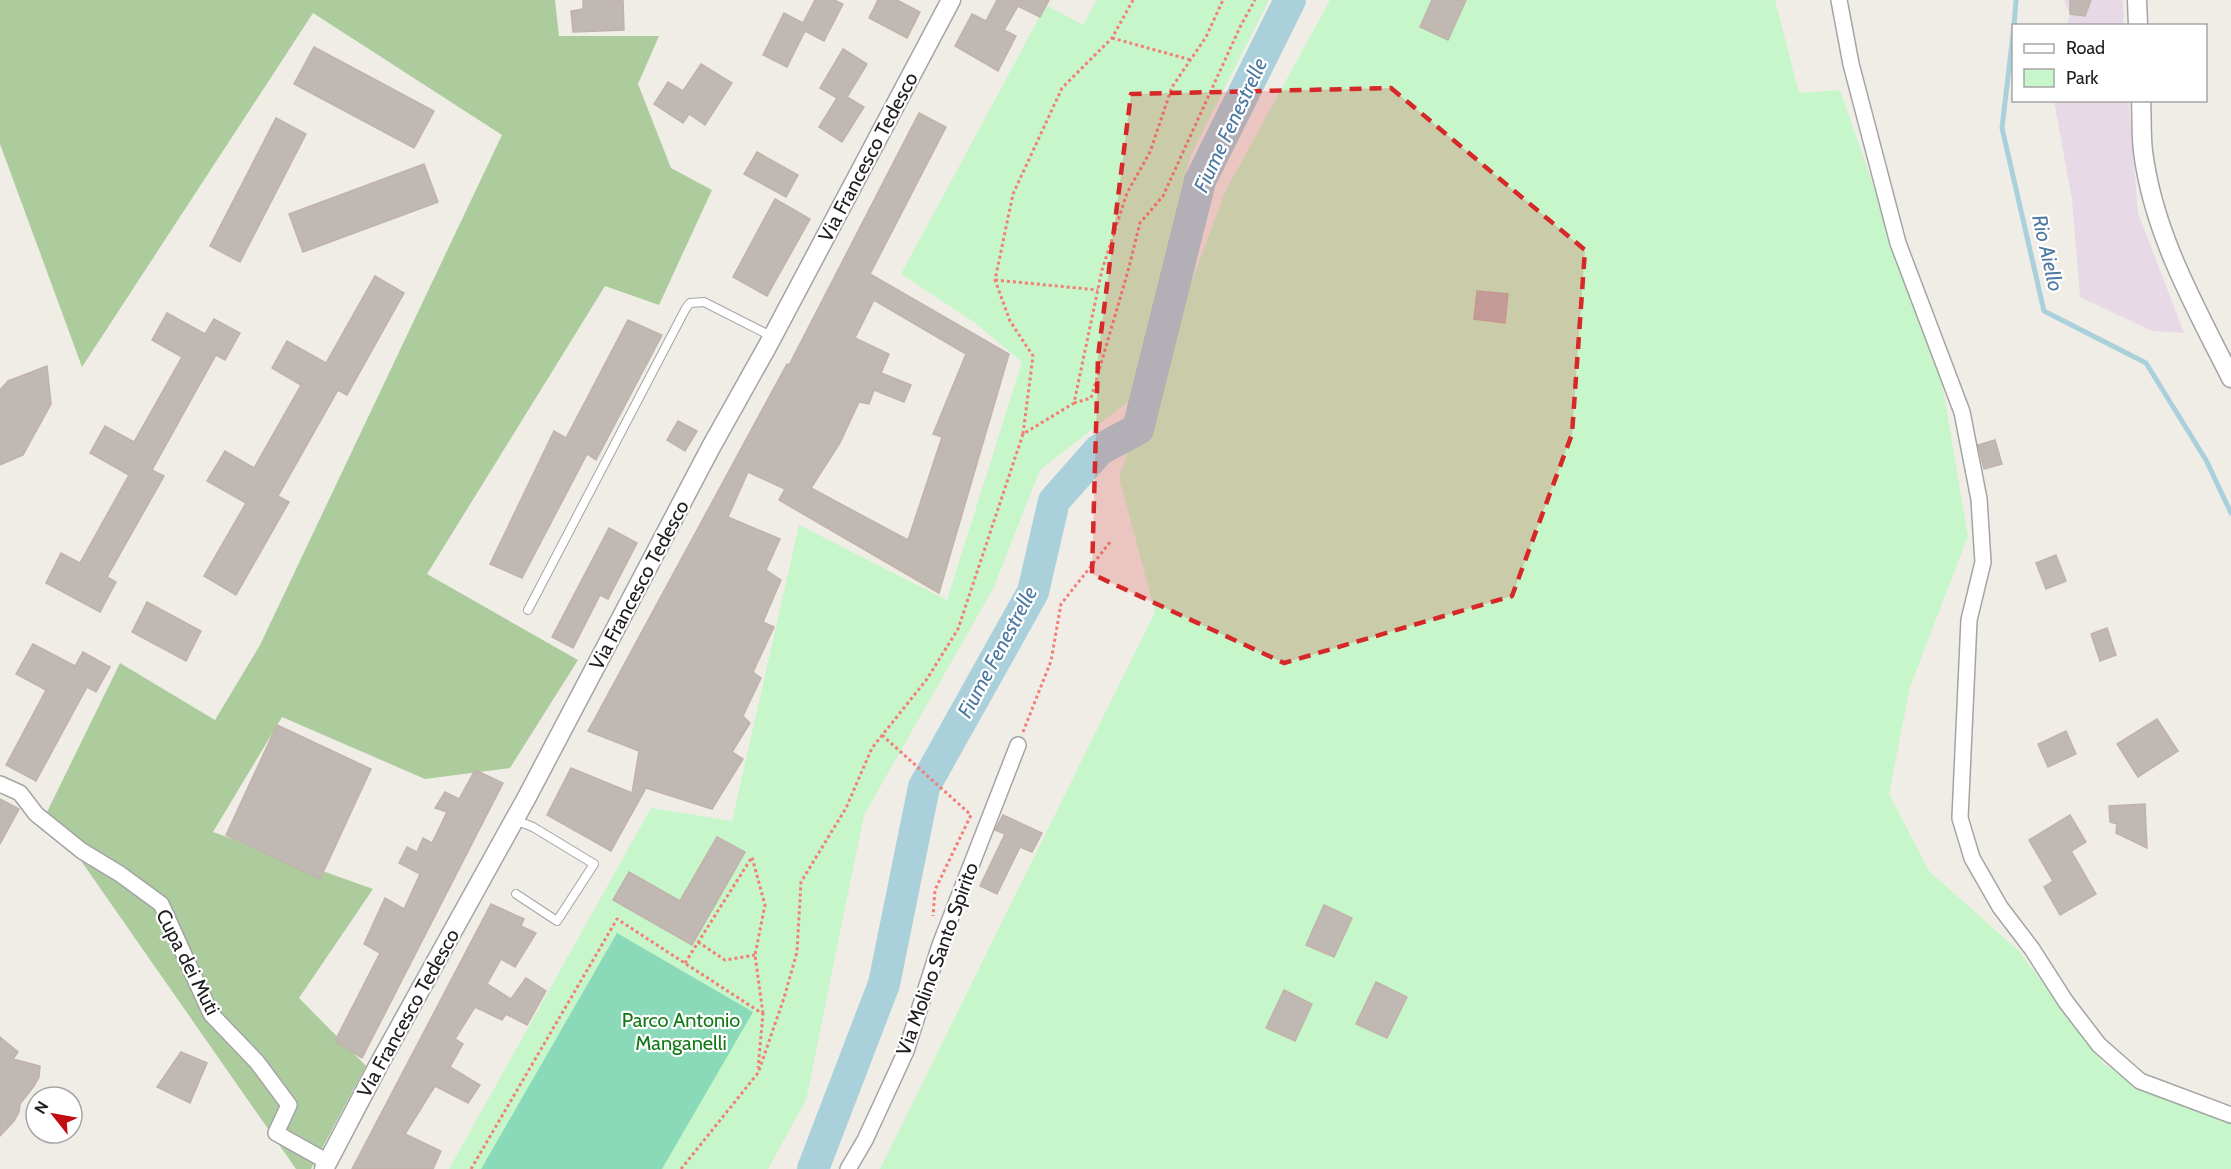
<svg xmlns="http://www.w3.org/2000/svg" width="2231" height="1169" viewBox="0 0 2231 1169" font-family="Cabin,sans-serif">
	<rect width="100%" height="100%" fill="#f0ede7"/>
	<g fill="#e8d9e6">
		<polygon points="2064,0 2123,0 2124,25 2067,25 2070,14"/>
		<polygon points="2054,101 2129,101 2138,213 2184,333 2152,331 2080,297 2072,199"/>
	</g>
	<polygon fill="#adcc9e" points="0,0 555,0 559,36 659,36 638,84 671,168 712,190 659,305 605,286 427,574 578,660 510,768 425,779 282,717 213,832 373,889 299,998 366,1066 311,1169 296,1169 47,812 120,663 215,720 260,645 502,135 313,13 82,367 0,144"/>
	<g fill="#c7f6ca">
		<polygon points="1097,0 1269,0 1190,157 1130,400 1040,470 993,589 864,815 806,1100 768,1169 449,1169 651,808 732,821 799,525 947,600 1022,362 974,322 901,274 1046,5 1083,25"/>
		<polygon points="1330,0 1775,0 1799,93 1840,90 1942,383 1968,536 1910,687 1889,794 1929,871 2019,951 2105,1065 2231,1122 2231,1169 880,1169 1155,612 1119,477 1225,192"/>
	</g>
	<polygon fill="#8adab9" points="617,933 753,1012 662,1169 481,1169"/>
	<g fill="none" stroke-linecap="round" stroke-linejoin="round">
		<g stroke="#aad1db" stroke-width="5">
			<polyline points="2014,26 2002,128 2044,311 2146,363 2206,460 2231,513"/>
			<polyline points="2014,26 2016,0"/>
		</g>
		<polyline stroke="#aad1db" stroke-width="32" points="813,1169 884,984 924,787 1033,592 1054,501 1099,450 1138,429 1200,181 1290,0"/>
	</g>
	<g fill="#c0b8b3" stroke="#c1b3aa" stroke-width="1.5" fill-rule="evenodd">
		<polygon points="583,0 623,0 624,30 573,32 571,11 583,9"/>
		<polygon points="815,0 834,0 843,4 824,41 805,31 787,67 763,55 784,13 803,23"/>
		<polygon points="878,0 897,0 920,12 907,38 869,18"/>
		<polygon points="997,0 1049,0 1040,17 1018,6 1004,30 1016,36 998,71 955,46 972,14 986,21"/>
		<polygon points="1432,0 1466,0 1448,40 1420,27"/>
		<polygon points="2070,0 2091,0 2085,16 2070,14"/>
		<polygon points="314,47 434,111 414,148 294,84"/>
		<polygon points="843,49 867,64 847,97 864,107 842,142 819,127 837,98 820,88"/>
		<polygon points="701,64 732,83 705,125 689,114 683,123 654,104 668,82 683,91"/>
		<path d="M919,113L946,127L870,274L1009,354L939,593L779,500L785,489L748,472L728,517L780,539L766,570L781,580L763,622L774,627L753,672L761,678L743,716L750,723L732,752L743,759L712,809L646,788L611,851L547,815L571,768L632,793L639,751L588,731L787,364L789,365ZM874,300L966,354L933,434L942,437L908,540L811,488L840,443L859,402L869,404L874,390L904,402L911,385L881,373L889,354L855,338Z"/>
		<polygon points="276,118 306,134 240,262 210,246"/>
		<polygon points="757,152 798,175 786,197 744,174"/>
		<polygon points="424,164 438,202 303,252 289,214"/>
		<polygon points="775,199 810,219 767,296 733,277"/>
		<polygon points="375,276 404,293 347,395 338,390 278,496 289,502 236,595 204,576 246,503 207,481 225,451 254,468 301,385 272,368 287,341 326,363"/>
		<polygon points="1477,291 1508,294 1505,323 1474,319"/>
		<polygon points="167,313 205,334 214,319 240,333 225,360 216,355 152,470 164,476 107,577 116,582 100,612 46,583 61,553 80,563 129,475 90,453 105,426 134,442 182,357 152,340"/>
		<polygon points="628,320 662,335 596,460 587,454 522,578 490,564 554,431 566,438"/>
		<polygon points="47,366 51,404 23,455 0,465 0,390 8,381"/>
		<polygon points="678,421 697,431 685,451 667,440"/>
		<polygon points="1995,440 2002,464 1984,469 1978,445"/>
		<polygon points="609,528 637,543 608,599 600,595 573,648 552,637"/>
		<polygon points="2056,555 2066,581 2046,589 2036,563"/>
		<polygon points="147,602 201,631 186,661 132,632"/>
		<polygon points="2107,628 2116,655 2100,661 2091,634"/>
		<polygon points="33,644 75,666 83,652 110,667 96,692 87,687 36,781 6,765 46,690 16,674"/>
		<polygon points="2157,719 2178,751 2138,777 2117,744"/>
		<polygon points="277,725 371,769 320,879 226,835"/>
		<polygon points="2066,731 2076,754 2048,767 2038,744"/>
		<polygon points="475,770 503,783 362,1058 335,1041 380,953 364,944 385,898 404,909 415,885 420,874 399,863 407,847 417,852 423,838 432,843 447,812 435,808 445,792 459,799"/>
		<polygon points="0,799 19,809 0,844"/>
		<polygon points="2145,804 2147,848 2116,833 2117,824 2110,822 2109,806"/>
		<polygon points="1003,815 1042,833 1032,852 1020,847 997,894 980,886 1005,834 995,830"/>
		<polygon points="2070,815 2086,842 2071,851 2096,894 2060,915 2044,887 2053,881 2029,840"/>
		<polygon points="717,837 745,852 692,945 613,900 629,872 680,901"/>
		<polygon points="491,904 524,919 521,926 536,933 515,967 501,959 487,984 511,999 526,978 546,991 527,1025 506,1014 502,1020 475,1007 455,1039 463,1044 450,1067 480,1085 468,1103 435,1086 405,1134 441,1151 433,1169 352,1169"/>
		<polygon points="1324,905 1352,918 1334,957 1306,945"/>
		<polygon points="1376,982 1407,997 1387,1038 1356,1024"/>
		<polygon points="1284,990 1312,1004 1295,1041 1266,1028"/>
		<polygon points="0,1037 18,1052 13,1059 40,1066 39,1077 34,1086 20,1104 19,1112 14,1121 0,1136"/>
		<polygon points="181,1052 207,1063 190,1103 157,1087"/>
	</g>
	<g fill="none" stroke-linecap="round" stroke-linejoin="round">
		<g stroke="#a4a4a4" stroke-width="10">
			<g id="service">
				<polyline points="528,610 686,308 690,303 704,302 771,336"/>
				<polyline points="515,820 533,827 594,864 557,921 516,894"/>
			</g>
		</g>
		<g stroke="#a4a4a4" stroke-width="18">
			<g id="minor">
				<polyline points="1839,0 1851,64 1898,243 1962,412 1979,499 1983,562 1969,620 1960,818 1972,858 2000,907 2032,949 2066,1002 2099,1045 2140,1081 2231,1115"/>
				<polyline points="0,784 20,793 36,814 82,851 120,874 161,904 211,1014 257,1062 289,1105 276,1133 328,1162"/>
				<polyline points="848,1169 865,1140 906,1051 940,945 1018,745"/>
			</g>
		</g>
		<g stroke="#a4a4a4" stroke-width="21">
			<g id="tertiary">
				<polyline points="2137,0 2138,26"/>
				<path d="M2141,100C2142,117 2141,135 2143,151C2153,233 2195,306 2231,378"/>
				<polyline points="324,1169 378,1066 527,797 711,447 767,347 951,0"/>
			</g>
		</g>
		<g stroke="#f27f76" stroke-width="3" stroke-dasharray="3 3" stroke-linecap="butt">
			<polyline points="1112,38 1191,60"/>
			<polyline points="995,280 1098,290"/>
			<polyline points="1074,403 1091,398 1128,271 1140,223 1163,196 1240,27 1255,0"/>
			<polyline points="1023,434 1033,356 1010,321 995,280 1013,194 1062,88 1112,38 1133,0"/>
			<polyline points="1023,732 1051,661 1061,604 1111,541"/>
			<polyline points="882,735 971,815 935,890 933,916"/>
			<polyline points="698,942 725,960 755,955"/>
			<polyline points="685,963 752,857 765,905 755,955 763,1014"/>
			<polyline points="471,1169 617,919 763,1014 758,1068"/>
			<polyline points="681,1169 758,1073 784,998 797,952 801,882 846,808 872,748 927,679 958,629 1023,434 1074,403 1102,270 1127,193 1150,152 1172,87 1206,37 1223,0"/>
		</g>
		<use href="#service" stroke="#fff" stroke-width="8"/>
		<use href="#minor" stroke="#fff" stroke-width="15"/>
		<use href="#tertiary" stroke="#fff" stroke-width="18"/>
	</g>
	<path fill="#d62828" fill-opacity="0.2" stroke="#d62828" stroke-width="4.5" stroke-dasharray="12 8" stroke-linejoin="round" d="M1391,88L1585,250L1572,434L1512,596L1284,663L1092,574L1098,357L1131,94Z"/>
	<g text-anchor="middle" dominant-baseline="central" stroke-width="4.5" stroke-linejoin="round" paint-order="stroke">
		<g font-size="20" fill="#202020" stroke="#fff">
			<text transform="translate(868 157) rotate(-62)">Via Francesco Tedesco</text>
			<text transform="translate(639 585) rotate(-62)">Via Francesco Tedesco</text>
			<text transform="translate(937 959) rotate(-70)">Via Molino Santo Spirito</text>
			<text transform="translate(188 962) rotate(63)">Cupa dei Muti</text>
			<text transform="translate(408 1013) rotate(-61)">Via Francesco Tedesco</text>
		</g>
		<g font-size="20" fill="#137918" stroke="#fff">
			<text x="681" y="1020">Parco Antonio<tspan x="681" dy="23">Manganelli</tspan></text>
		</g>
		<g font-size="21" font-style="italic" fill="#4e7aa2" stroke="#fff">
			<text transform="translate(1230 125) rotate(-65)">Fiume Fenestrelle</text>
			<text transform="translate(2048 253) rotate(77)">Rio Aiello</text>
			<text transform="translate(997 652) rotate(-62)">Fiume Fenestrelle</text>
		</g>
	</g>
	<rect x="2012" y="24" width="195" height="78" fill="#ffffff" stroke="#a6a6a6" stroke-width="1.5"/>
	<rect x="2024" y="44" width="30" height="9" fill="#ffffff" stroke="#a6a6a6" stroke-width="1.5"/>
	<text x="2066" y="54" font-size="18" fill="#202020">Road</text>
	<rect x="2024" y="69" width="30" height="18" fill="#c7f6ca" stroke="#a6a6a6" stroke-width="1.5"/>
	<text x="2066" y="84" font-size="18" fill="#202020">Park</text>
	<g transform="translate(54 1115) rotate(301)"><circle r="28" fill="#ffffff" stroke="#a6a6a6" stroke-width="1.5"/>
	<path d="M0-4.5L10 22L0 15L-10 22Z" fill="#c30c11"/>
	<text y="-9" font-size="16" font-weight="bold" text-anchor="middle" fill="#202020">N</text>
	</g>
</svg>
